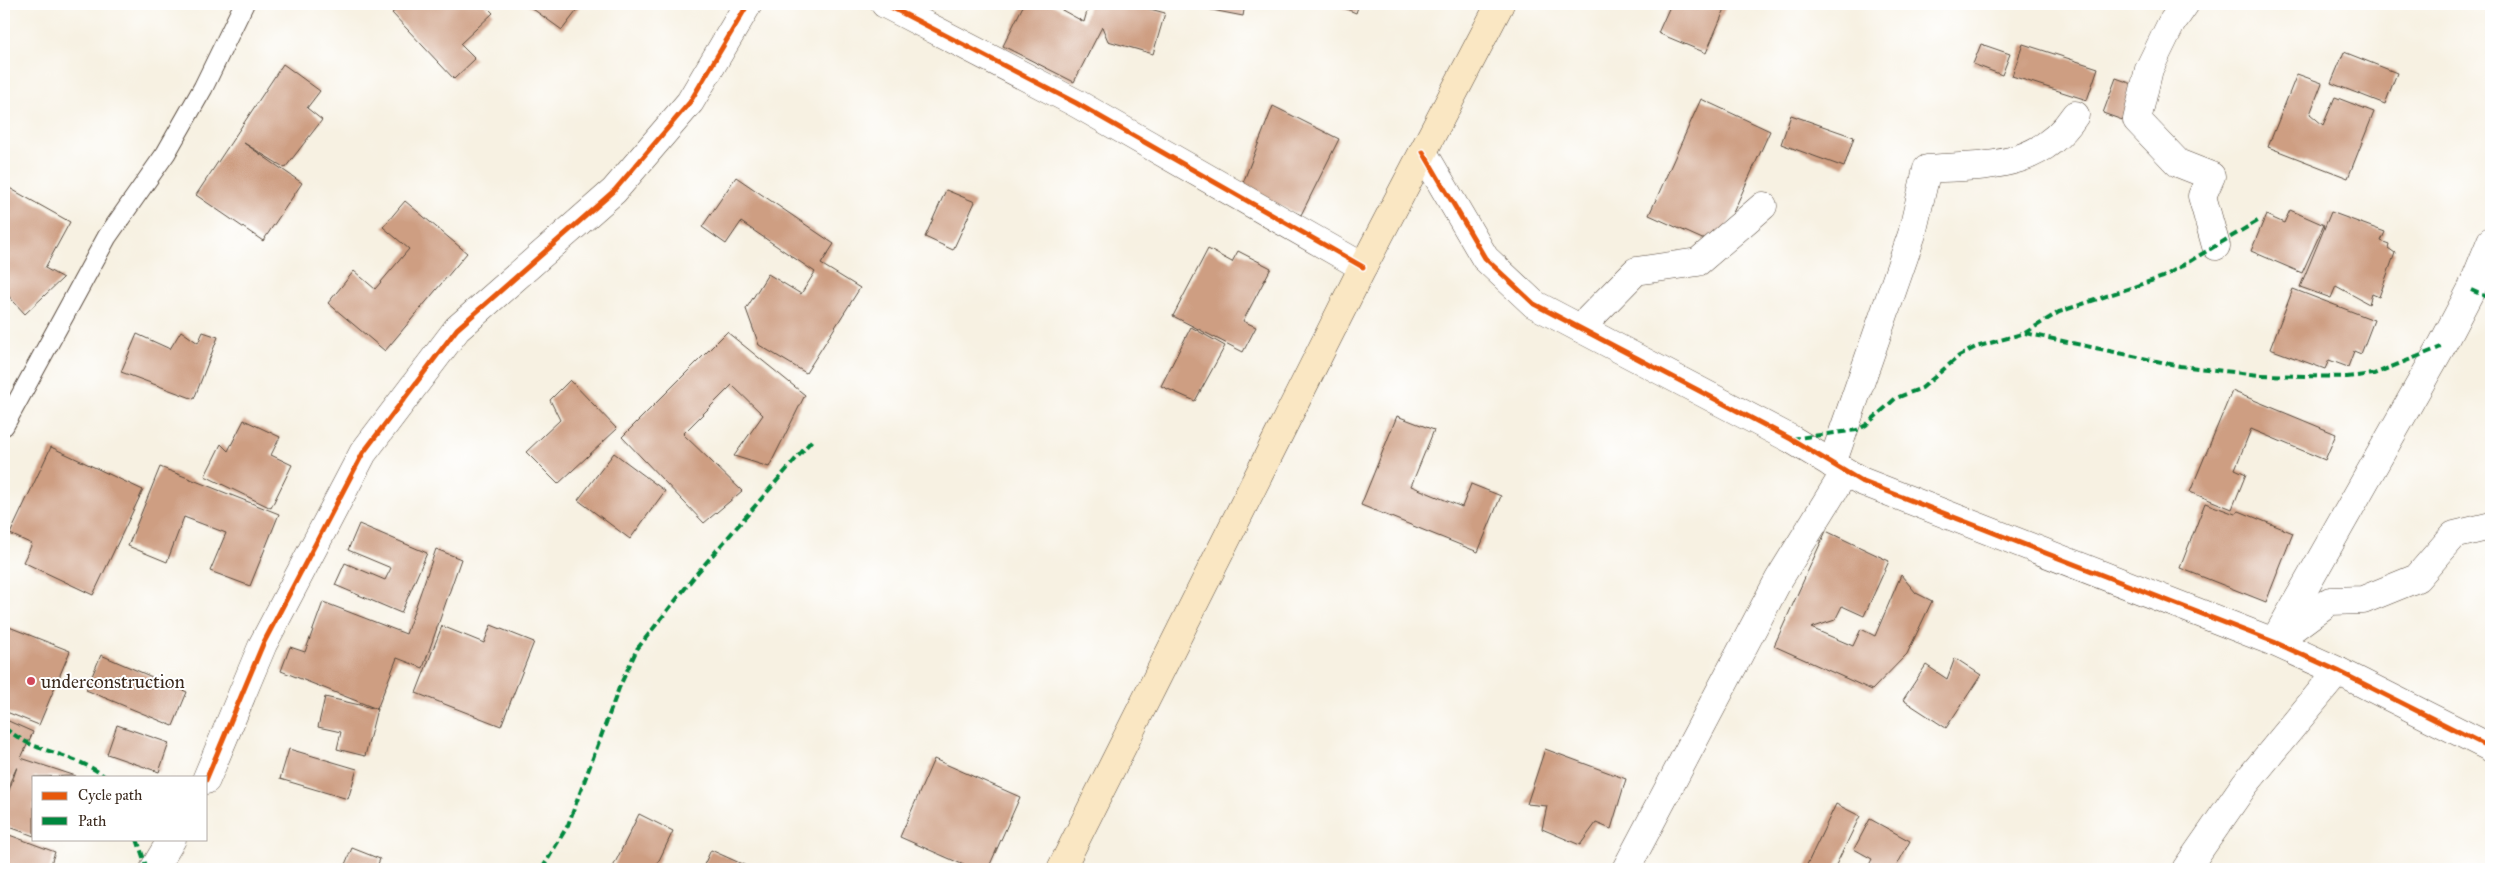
<svg xmlns="http://www.w3.org/2000/svg" width="2495" height="873" viewBox="0 0 2495 873" font-family="'IM FELL Great Primer',serif">
	<rect width="100%" height="100%" fill="#fff"/>
	<filter id="ink" filterUnits="userSpaceOnUse"><feTurbulence type="fractalNoise" baseFrequency=".02" numOctaves="2"/><feDisplacementMap in="SourceGraphic" scale="10" xChannelSelector="R" yChannelSelector="G"/><feConvolveMatrix kernelMatrix="1 2 1 2 8 2 1 2 1" color-interpolation-filters="sRGB"/></filter>
	<filter id="wash" filterUnits="userSpaceOnUse"><feTurbulence type="fractalNoise" baseFrequency=".0096" numOctaves="4" result="noise"/><feDisplacementMap in="SourceGraphic" scale="20" xChannelSelector="R" yChannelSelector="G"/><feGaussianBlur stdDeviation="1.12" result="paint"/><feColorMatrix in="noise" values="0 0 0 0 0 0 0 0 0 0 0 0 0 0 0 0 0 1.4 0 .05"/><feComposite in="paint" operator="in"/></filter>
	<g filter="url(#wash)">
		<rect width="100%" height="100%" fill="#f7f1e2"/>
		<g id="blocks">
			<g fill="#ce9e82">
				<polygon points="403,4 484,4 493,13 460,44 475,59 454,79 392,13"/>
				<polygon points="526,4 558,5 582,4 562,30"/>
				<polygon points="1024,4 1051,4 1084,22 1089,4 1132,4 1165,13 1153,54 1108,41 1102,27 1074,82 1003,46"/>
				<polygon points="1181,4 1245,4 1243,16"/>
				<polygon points="1334,4 1359,4 1356,13"/>
				<polygon points="1671,4 1727,4 1706,53 1658,33"/>
				<polygon points="1981,44 2010,54 2002,75 1973,64"/>
				<polygon points="2023,44 2098,68 2087,100 2012,76"/>
				<polygon points="2344,52 2397,73 2385,104 2331,83"/>
				<polygon points="283,64 320,91 307,108 322,120 285,168 244,143 302,183 263,241 196,195"/>
				<polygon points="2297,74 2322,83 2310,114 2323,125 2335,97 2374,112 2348,178 2268,147"/>
				<polygon points="2116,78 2141,87 2128,122 2103,113"/>
				<polygon points="1701,99 1770,131 1718,246 1649,215"/>
				<polygon points="1273,106 1339,139 1301,215 1241,188"/>
				<polygon points="1791,115 1854,137 1844,167 1781,144"/>
				<polygon points="736,177 834,244 821,264 860,288 806,373 759,345 746,309 768,274 801,294 815,272 741,222 726,244 702,227"/>
				<polygon points="4,185 70,222 45,268 63,278 25,314 4,291"/>
				<polygon points="946,190 975,202 953,250 925,237"/>
				<polygon points="405,201 467,253 385,351 328,303 354,271 375,289 409,249 383,227"/>
				<polygon points="2290,210 2324,225 2302,273 2251,251 2266,215 2284,223"/>
				<polygon points="2331,212 2385,232 2381,241 2389,244 2388,248 2395,253 2379,297 2372,294 2369,304 2336,286 2331,298 2300,287"/>
				<polygon points="1208,249 1232,262 1238,251 1271,268 1243,321 1256,327 1243,352 1173,316"/>
				<polygon points="2293,289 2374,320 2361,354 2354,351 2348,367 2329,360 2325,369 2270,349"/>
				<polygon points="1191,327 1225,346 1195,401 1161,386"/>
				<polygon points="181,331 198,343 203,332 218,337 194,399 121,372 137,334 170,349"/>
				<polygon points="727,332 805,395 769,467 734,456 763,415 732,385 683,434 742,491 704,523 622,437"/>
				<polygon points="570,380 617,429 558,484 526,452 560,420 550,400"/>
				<polygon points="2232,391 2336,434 2325,460 2251,429 2235,469 2246,474 2232,509 2190,492"/>
				<polygon points="1397,416 1434,430 1411,486 1462,507 1471,484 1501,496 1478,552 1361,505"/>
				<polygon points="244,420 280,437 271,455 292,465 271,508 205,476 221,444 228,451"/>
				<polygon points="51,447 143,490 93,595 23,562 32,544 10,534"/>
				<polygon points="614,453 665,491 630,539 578,500"/>
				<polygon points="160,467 279,514 250,586 210,571 226,533 184,517 167,562 128,546"/>
				<polygon points="2205,503 2235,514 2239,511 2293,533 2266,602 2180,568"/>
				<polygon points="359,524 427,553 401,613 335,585 345,563 385,580 391,568 348,550"/>
				<polygon points="1826,531 1889,561 1864,616 1842,606 1835,620 1811,628 1853,646 1861,629 1875,636 1901,575 1916,593 1932,601 1907,654 1872,690 1774,646"/>
				<polygon points="436,549 461,559 423,668 397,658 377,709 365,756 337,749 341,732 318,727 325,697 377,709 281,671 290,647 305,652 323,602 406,634"/>
				<polygon points="4,625 70,651 39,725 4,711"/>
				<polygon points="491,625 534,642 501,726 416,693 442,626 484,643"/>
				<polygon points="101,655 187,692 173,726 86,690"/>
				<polygon points="1955,658 1981,675 1946,728 1903,700 1926,665 1947,679"/>
				<polygon points="4,719 33,732 21,758 76,776 34,777 34,836 4,825 4,805 17,767 4,795"/>
				<polygon points="117,725 169,743 159,772 107,754"/>
				<polygon points="289,749 357,769 348,799 280,779"/>
				<polygon points="1545,749 1626,779 1611,829 1596,823 1580,845 1542,829 1547,806 1527,804"/>
				<polygon points="934,759 1020,797 988,869 973,869 900,837"/>
				<polygon points="1836,804 1860,816 1834,869 1805,869"/>
				<polygon points="639,814 673,831 655,869 612,869"/>
				<polygon points="1870,819 1910,841 1895,869 1867,869 1872,859 1854,849"/>
				<polygon points="4,833 55,852 49,869 11,869 4,866"/>
				<polygon points="352,848 380,859 376,869 343,869"/>
				<polygon points="711,850 753,869 702,869"/>
			</g>
		</g>
	</g>
	<g filter="url(#ink)">
		<use href="#blocks" fill-opacity="0" stroke="#57483b" stroke-width="1"/>
		<g fill="none" stroke-linecap="round" stroke-linejoin="round">
			<g stroke="#57483b" stroke-width="21">
				<polyline id="lane" points="4,426 107,237 166,153 203,88 244,4"/>
			</g>
			<g stroke="#57483b" stroke-width="29">
				<g id="street">
					<polyline points="885,4 1076,103 1363,267"/>
					<polyline points="2185,4 2171,24 2149,69 2137,120 2178,163 2211,176 2202,196 2216,246"/>
					<polyline points="1423,152 1485,258 1534,304 1791,439 1861,481 2274,642 2338,671 2491,748"/>
					<polyline points="1580,328 1636,271 1698,262 1763,206"/>
					<path d="M1832,464L1912,234L1927,169C1985,165 2039,170 2075,115"/>
					<polyline points="2281,637 2330,601 2363,600 2417,578 2454,535 2491,526"/>
					<polyline points="2274,642 2441,347 2471,290 2491,241"/>
					<polyline points="206,780 263,644 363,453 457,329 614,191 690,102 748,4"/>
					<polyline points="154,869 172,839"/>
					<polyline points="1626,869 1779,579 1845,472"/>
					<polyline points="2186,869 2245,784 2338,671"/>
				</g>
			</g>
			<g stroke="#57483b" stroke-width="29">
				<polyline id="secondary" points="1061,869 1363,267 1500,4"/>
			</g>
			<use href="#lane" stroke="#fff" stroke-width="19"/>
			<use href="#street" stroke="#fff" stroke-width="28"/>
			<use href="#secondary" stroke="#fae7c3" stroke-width="28"/>
			<g stroke="#00873e" stroke-width="4" stroke-dasharray="8 4" stroke-linecap="butt">
				<polyline points="2471,290 2491,299"/>
				<polyline points="2025,333 2180,366 2259,375 2347,377 2374,374 2441,347"/>
				<polyline points="1791,439 1857,430 1866,425 1896,398 1922,388 1959,356 1976,347 2025,333 2059,312 2163,277 2261,219"/>
				<path d="M4,728C12,733 21,740 30,744C56,755 83,759 105,777"/>
				<polyline points="137,839 147,869"/>
				<polyline points="542,869 568,825 619,688 637,649 698,572 813,439"/>
			</g>
			<g stroke="#fff" stroke-width="8">
				<g id="cycleway">
					<polyline points="885,4 1076,103 1363,267"/>
					<polyline points="1423,152 1485,258 1534,304 1791,439 1861,481 2274,642 2338,671 2491,748"/>
					<polyline points="206,780 263,644 363,453 457,329 614,191 690,102 748,4"/>
				</g>
			</g>
			<use href="#cycleway" stroke="#e8590c" stroke-width="5"/>
		</g>
	</g>
	<circle fill="#d1495b" stroke="#fff" stroke-width="2" cx="31" cy="681" r="5"/>
	<g text-anchor="middle" dominant-baseline="central" stroke-width="4" stroke-linejoin="round" paint-order="stroke">
		<g font-size="19" fill="#3b2a1e" stroke="#fff" text-anchor="start">
			<text x="41" y="681">underconstruction</text>
		</g>
	</g>
	<rect width="2495" height="873" fill="none" stroke="#fff" stroke-width="20"/>
	<rect x="32" y="776" width="175" height="65" fill="#ffffff" stroke="#b1aaa5"/>
	<rect x="42" y="792" width="25" height="8" fill="#e8590c" stroke="#b1aaa5"/>
	<text x="78" y="800" font-size="15" fill="#3b2a1e">Cycle path</text>
	<rect x="42" y="817" width="25" height="8" fill="#00873e" stroke="#b1aaa5"/>
	<text x="78" y="826" font-size="15" fill="#3b2a1e">Path</text>
</svg>
